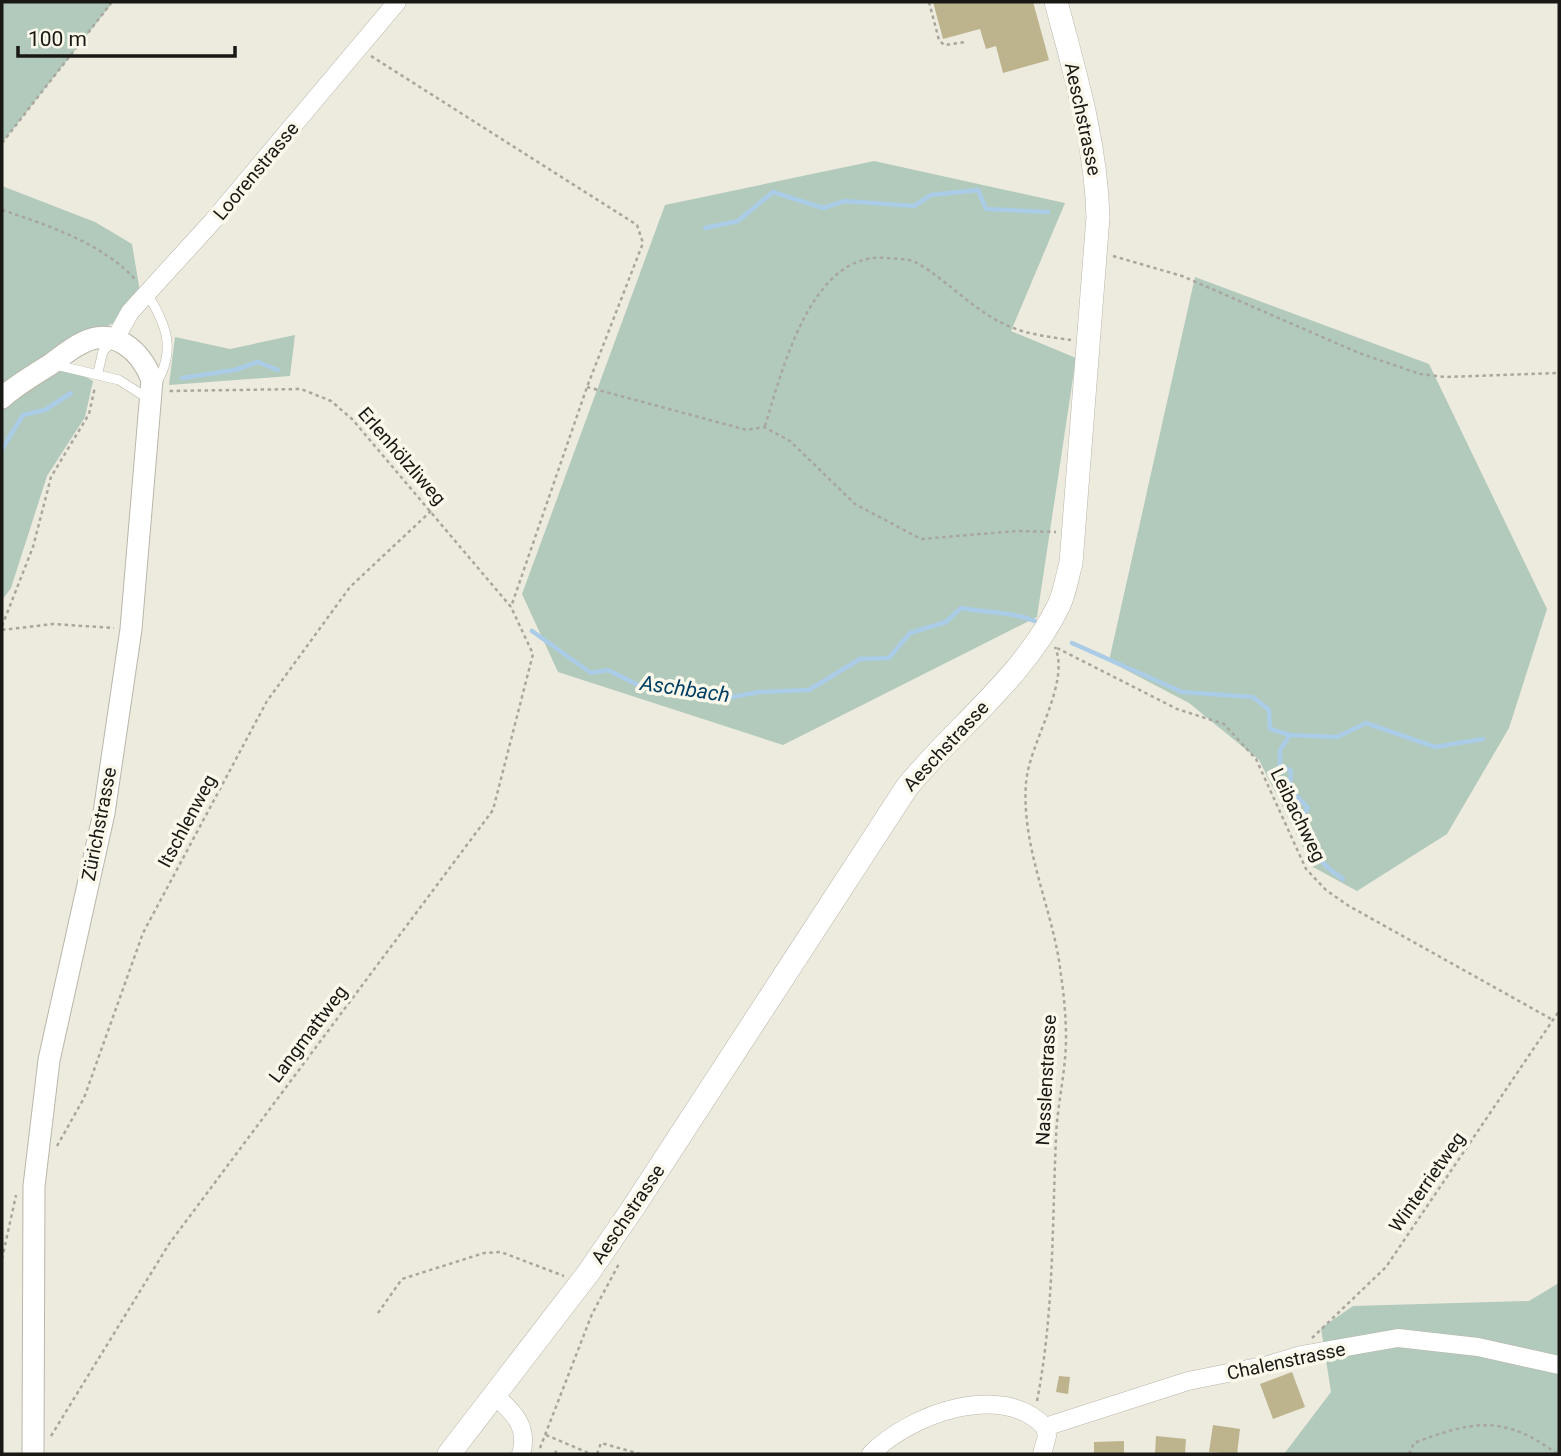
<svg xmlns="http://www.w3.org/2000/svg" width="1561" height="1456" viewBox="0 0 1561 1456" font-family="Roboto,sans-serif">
	<rect width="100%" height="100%" fill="#edeade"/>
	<g fill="#b1cabc">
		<polygon points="2,2 113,2 2,143"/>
		<polygon points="874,161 1065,203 1011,331 1076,358 1037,617 783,745 558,672 522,594 665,205"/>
		<polygon points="2,186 95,222 132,244 140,292 120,319 53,358 93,381 85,417 47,476 11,588 2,600"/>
		<polygon points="1195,277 1429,364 1547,609 1509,728 1447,834 1357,891 1313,867 1259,760 1189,703 1109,661"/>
		<polygon points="295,335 290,376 169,385 175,337 230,349"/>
		<polygon points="1559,1283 1559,1454 1284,1454 1331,1392 1321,1328 1353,1306 1529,1301"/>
	</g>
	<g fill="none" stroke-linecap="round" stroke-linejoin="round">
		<g stroke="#aacce7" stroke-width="4.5">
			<polyline points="705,228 738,221 773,192 823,208 845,201 914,206 931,195 978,190 986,209 1048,212"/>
			<polyline points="182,378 235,370 258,362 278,370"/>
			<polyline points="2,449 23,415 45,410 71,393"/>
			<path d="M532,631L591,673L608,670L638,685L726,698L760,692L809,690L860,659L889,658L910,633L946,622L961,608C987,613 1012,612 1035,621"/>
			<polyline points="1072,643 1182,692 1253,697 1269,710 1270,729 1290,735 1337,737 1366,723 1435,747 1483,739"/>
			<path d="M1290,735L1280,750V765L1291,771L1290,789L1308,808L1302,815C1303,845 1320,864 1343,879"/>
		</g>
	</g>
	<g fill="#bdb48e">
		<polygon points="933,2 1033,2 1049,60 1003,73 996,46 986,49 980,29 943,39"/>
		<polygon points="1292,1372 1305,1407 1273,1419 1260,1384"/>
		<polygon points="1059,1376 1070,1377 1068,1394 1056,1392"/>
		<polygon points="1213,1425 1240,1429 1237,1454 1209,1452"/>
		<polygon points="1156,1436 1186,1439 1185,1454 1155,1454"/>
		<polygon points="1124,1441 1124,1454 1094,1454 1094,1442"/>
	</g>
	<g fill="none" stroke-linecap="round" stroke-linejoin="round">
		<g stroke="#b9b6aa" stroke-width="10">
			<g id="service">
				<path d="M148,295C167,326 176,350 156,384"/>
				<polyline points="56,365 119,380 149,399"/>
				<polyline points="98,372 103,351 114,341"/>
			</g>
		</g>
		<g stroke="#b9b6aa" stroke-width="19">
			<g id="minor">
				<polyline points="115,339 130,312 212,222 397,2"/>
				<path d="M495,1396C514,1412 529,1428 521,1454"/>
				<polyline points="1045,1427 1188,1381 1268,1365 1301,1355 1398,1338 1478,1347 1559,1365"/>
				<path d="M871,1454C909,1415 1001,1380 1045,1427"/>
				<polyline points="1042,1454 1047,1436 1045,1427"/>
			</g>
		</g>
		<g stroke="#b9b6aa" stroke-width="23">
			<path id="tertiary" d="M2,398C16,385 34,375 51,364C61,357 71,348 82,343C114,326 141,351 152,380L131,629L104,813L49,1060L34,1186L33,1454"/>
		</g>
		<g stroke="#b9b6aa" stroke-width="24">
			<path id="secondary" d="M449,1454L589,1272L633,1208L907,787C957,726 1024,677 1059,605C1065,592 1067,577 1071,563L1098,217C1096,143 1075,73 1056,2"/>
		</g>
		<g stroke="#a9a79d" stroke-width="2.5" stroke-dasharray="3.5 3.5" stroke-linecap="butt">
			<polyline points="929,2 939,40 944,45 966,42"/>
			<polyline points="371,56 637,225 643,243 587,387 511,607"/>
			<polyline points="2,143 112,2"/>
			<path d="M2,210C50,226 102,243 137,281"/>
			<polyline points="1113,256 1182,276 1359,353 1420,374 1445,377 1559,373"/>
			<polyline points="587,387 747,430 764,427 790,441 855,504 921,539 1017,531 1056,532"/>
			<path d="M765,426C782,371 811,251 886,258C895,259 909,258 917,263C947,280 972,309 1004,324C1024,334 1049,337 1071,340"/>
			<polyline points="2,626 33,547 51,477 89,414 95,387"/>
			<polyline points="2,630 53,624 114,628"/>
			<polyline points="1057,648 1177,709 1224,724 1256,759 1306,869 1326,890 1349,906 1553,1020"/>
			<polyline points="57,1146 84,1098 143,933 267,701 350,587 431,511"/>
			<polyline points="2,1259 16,1195"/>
			<polyline points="378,1313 402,1279 484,1253 501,1252 564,1276"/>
			<polyline points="1312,1338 1386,1267 1559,1011"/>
			<path d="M1037,1401C1054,1314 1052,1227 1056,1138C1057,1105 1066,1072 1066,1038C1066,1017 1064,996 1061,975C1054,911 1021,849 1026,783C1029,743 1071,683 1055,647"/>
			<polyline points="546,1435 591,1454"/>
			<polyline points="51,1436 169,1244 493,810 533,654 511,607 352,419 331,401 301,389 169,391"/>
			<polyline points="540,1448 592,1314 620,1262"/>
			<polyline points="555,1454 557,1449"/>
			<polyline points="597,1454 601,1443 640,1454"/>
			<path d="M1409,1454L1414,1443C1472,1421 1504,1414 1557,1454"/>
		</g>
		<use href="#service" stroke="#fff" stroke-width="9"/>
		<use href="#minor" stroke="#fff" stroke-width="18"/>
		<use href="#tertiary" stroke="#fff" stroke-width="21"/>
		<use href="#secondary" stroke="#fff" stroke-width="23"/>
	</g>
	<g text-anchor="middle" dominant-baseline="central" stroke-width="7" stroke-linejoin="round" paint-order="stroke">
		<g font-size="19" fill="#191814" stroke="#faf7eb">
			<text transform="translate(1083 119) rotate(78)">Aeschstrasse</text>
			<text transform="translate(256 171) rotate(-50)">Loorenstrasse</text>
			<text transform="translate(402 456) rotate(49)">Erlenhölzliweg</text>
			<text transform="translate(946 746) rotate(-47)">Aeschstrasse</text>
			<text transform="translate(1298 815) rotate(64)">Leibachweg</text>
			<text transform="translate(187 821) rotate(-62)">Itschlenweg</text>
			<text transform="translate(99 824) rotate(-79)">Zürichstrasse</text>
			<text transform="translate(308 1034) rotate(-53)">Langmattweg</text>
			<text transform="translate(1046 1080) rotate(-87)">Nasslenstrasse</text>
			<text transform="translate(1427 1182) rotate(-55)">Winterrietweg</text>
			<text transform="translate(628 1214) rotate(-56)">Aeschstrasse</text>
			<text transform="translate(1286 1361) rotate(-12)">Chalenstrasse</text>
		</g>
		<g font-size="21" font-style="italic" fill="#023f62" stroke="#faf7eb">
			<text transform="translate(685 689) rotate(8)">Aschbach</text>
		</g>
	</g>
	<rect width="1561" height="1456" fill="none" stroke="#191814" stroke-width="7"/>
	<path d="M18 46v10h217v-10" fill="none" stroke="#191814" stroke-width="3.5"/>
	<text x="28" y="46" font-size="21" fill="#191814" stroke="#faf7eb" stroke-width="5" paint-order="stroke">100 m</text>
</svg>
